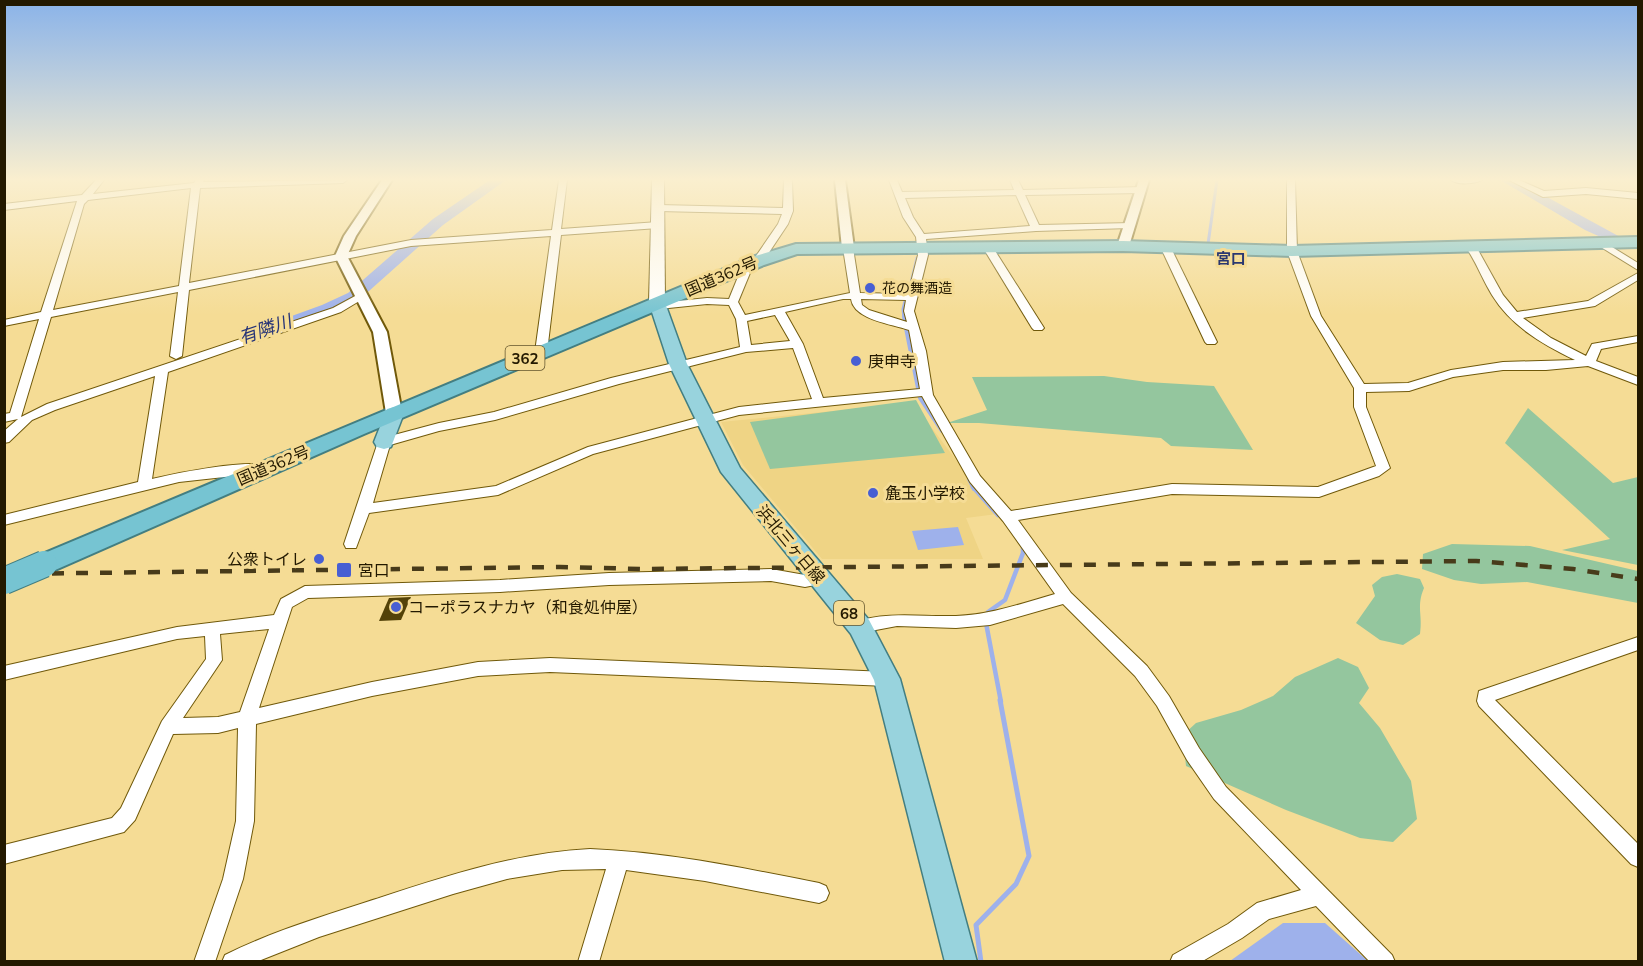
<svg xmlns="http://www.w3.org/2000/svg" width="1643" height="966" viewBox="0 0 1643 966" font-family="Mulish,'Noto Sans JP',sans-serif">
	<rect width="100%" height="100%" fill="#f5dc95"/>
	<polygon fill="#efd485" points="913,403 997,514 966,518 983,559 822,559 743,465 721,422"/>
	<g fill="#94c69e">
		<polygon points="1104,376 1147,382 1214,386 1253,450 1171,446 1161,438 979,423 947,423 987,410 972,377"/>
		<polygon points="916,400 945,453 770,469 750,422"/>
		<polygon points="1528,408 1613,483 1638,477 1638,565 1562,550 1610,539 1505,443"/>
		<polygon points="1452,544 1530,546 1638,571 1638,603 1527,582 1481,584 1454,580 1422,569 1423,554"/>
		<path d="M1397,574L1420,579L1424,588C1416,607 1423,614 1420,634L1403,645L1380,640L1356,623L1375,596L1372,585L1382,577Z"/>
		<polygon points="1338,658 1358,667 1369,688 1359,703 1380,728 1411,781 1417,819 1393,842 1360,838 1286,810 1186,766 1183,735 1196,723 1241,710 1273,696 1295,677"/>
	</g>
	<g fill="#9eb1eb">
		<polygon points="958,527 964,545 918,550 912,531"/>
		<polygon points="1283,923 1325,923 1368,961 1230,961"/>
	</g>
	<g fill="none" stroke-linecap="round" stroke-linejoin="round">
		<g stroke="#9eb1eb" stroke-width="3">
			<polyline points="1208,244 1217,180"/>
			<polyline points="908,295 917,258"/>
			<polyline points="904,318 903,309 906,297"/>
		</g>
		<g stroke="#9eb1eb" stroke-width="4">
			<polyline points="904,316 905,322"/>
			<polyline points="906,328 920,398 942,431"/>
			<polyline points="969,479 974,489"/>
		</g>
		<g stroke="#9eb1eb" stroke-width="4.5">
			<polyline points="973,487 998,515"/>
			<polyline points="987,616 988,612 1005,600 1023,553 1023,546"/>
			<polyline points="986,623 1001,702"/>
		</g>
		<polyline stroke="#9eb1eb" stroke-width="5" points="981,962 976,925 1016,884 1029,856 1000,700"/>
		<g fill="#9eb1eb" fill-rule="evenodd">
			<polygon points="490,180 506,180 443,225 360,299 334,313 279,333 267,333 264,329 267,325 322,305 348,293 433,219"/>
			<polygon points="1500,180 1516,180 1622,238 1614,243 1585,230"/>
		</g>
	</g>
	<polygon fill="#534208" points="411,597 401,620 379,621 389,598"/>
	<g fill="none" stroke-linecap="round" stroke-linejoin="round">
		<g stroke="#70590a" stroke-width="2">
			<g id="minor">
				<path d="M96,180H104L93,194L194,183L196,180H204L203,182L347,180L343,183L200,188L189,283L411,240L552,230L559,180H567L561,229L658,222L663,225L658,228L561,235L547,352L541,355L535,352L551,236L411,246L189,290L182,356L176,359L170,356L178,292L51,317L21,417L47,404L333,308L357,295L361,294L366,297L341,312L168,372L152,479C177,473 246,459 269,466L271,469L269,472L179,482L4,525V515L138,482L155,376L55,410L32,420L9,442L4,443V431L18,419L4,422V414L10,413L39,319L4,326V320L41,312L77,201L4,210V204L82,195ZM191,188L179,286L53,310L84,204L88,200Z"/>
				<path d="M784,180H792L793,211L788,224L762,263L750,273L738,302L745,315L850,293L843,248L848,245L853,248L860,293L908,294L918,255L916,237L903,217L889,180H897L902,192L1014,190L1010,180H1018L1023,190L1141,187L1145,190L1141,193L1025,195L1039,225L1132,223L1134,225L1129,228L1036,231L926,239L928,255L914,311L926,351L933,395L980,476L1011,511L1172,484L1318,487L1376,466L1354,407V388L1311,316L1287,251V180H1295L1297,251L1321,316L1364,384L1408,383L1451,370L1503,362L1575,360C1542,344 1511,326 1492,295C1482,279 1476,261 1465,246L1467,244H1473L1478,250L1503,295L1517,312L1588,301L1638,273V280L1595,306L1523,318L1551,338L1586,356L1592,344L1638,336V342L1601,349L1596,361L1638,377V385L1588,366L1546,370H1503L1453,377L1409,391L1366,392V407L1390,468L1379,476L1319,497L1172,494L1018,520L1071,593L1147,666L1169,696L1199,748L1226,787L1392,955L1395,962H1370L1316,906L1269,919L1242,938L1201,962H1170L1173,955L1228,924L1257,903L1301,890L1214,799L1187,760L1157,706L1135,676L1063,604L990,625L956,628L897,626L860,633L854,632L852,627L854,622C888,611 921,617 956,616C990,615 1023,603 1055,594L1003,521L970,482L922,396L739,415L593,454L498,495L369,513L356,548H346L344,544L379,439L439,423L494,412L611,378L740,347L736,319L729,305L707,304L659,309L654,306L659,303L707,298L729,299L740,272L754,259L778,224L782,214L659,211L654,208L659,205L783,208ZM1016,195L1030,226L924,234L913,217L905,198ZM843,299H851C854,320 892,324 909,330L920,389L823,398L803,344L785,312ZM861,299L906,300L904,311L907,322L869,310L862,305ZM775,315L790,341L751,345L747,321ZM793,348L812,399L739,407L588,447L496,486L373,503L390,445L439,431L495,420L619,384L746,352Z"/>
				<path d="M1451,180H1482C1475,184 1457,185 1451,180Z"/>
				<polygon points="1509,180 1519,180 1544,191 1586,188 1638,193 1638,199 1586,194 1543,197"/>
				<polygon points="1599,239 1638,263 1638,270 1596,244 1594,242"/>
				<polygon points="987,243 992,246 1044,328 1042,330 1034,330 1032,328 982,246"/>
				<polygon points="1165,243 1170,246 1217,342 1215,344 1207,344 1205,342 1160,246"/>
				<path d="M771,569L805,575L820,573L825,575L827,579L825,583L805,587L771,581L609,585L500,592L308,598L292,607L259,708L372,682L478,662L550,658L887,672L893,674L895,679L893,684L887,686L550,672L478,676L372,696L256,724L254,821L243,879L215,962H194L223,879L236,821L238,728L218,733L173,734L135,820L124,832L4,864V845L112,818L121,808L162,721L206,659L205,636L177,639L4,680V666L177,627L274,615L281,599L305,586L500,580L609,573ZM269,629L240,712L218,717L183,718L222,660L220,634Z"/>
				<polygon points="1638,637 1638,650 1495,700 1638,844 1638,867 1631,864 1479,706 1477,701 1479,691"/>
				<path d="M590,849C668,852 743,868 819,883L826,886L829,893L826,900L819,903L705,881L626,870L599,962H578L606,869L562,870L507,879L453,894L319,937L256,962H222L225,955C273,931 324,916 376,899C446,876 515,853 590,849Z"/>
			</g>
		</g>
		<g stroke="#70590a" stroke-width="4">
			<g id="tertiary">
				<polygon points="382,180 392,180 356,236 347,256 387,332 402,413 394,418 386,413 373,332 335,256 344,236"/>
				<polygon points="835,180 845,180 854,248 848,252 842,248"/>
				<polygon points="1139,180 1149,180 1129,246 1127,249 1119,249 1117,246"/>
			</g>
		</g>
		<g stroke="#70590a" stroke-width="2">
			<polygon id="secondary" points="652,180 664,180 665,303 657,308 649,303"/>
		</g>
		<g stroke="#437e81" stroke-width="3">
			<g id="primary">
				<polygon points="657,298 665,303 687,364 740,468 869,620 900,679 977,962 945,962 874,680 851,634 721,472 669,364 649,303"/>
				<polygon points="394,407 401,409 404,413 391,447 384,449 377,447 374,442 387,409"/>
			</g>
		</g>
		<g stroke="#437e81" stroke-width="4">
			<polygon id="trunk" points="1638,237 1638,247 1292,256 1123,251 797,254 764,265 364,434 53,571 44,573 35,571 32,564 35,557 752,257 796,244 1123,241 1292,246"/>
		</g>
		<use href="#minor" fill="#fff" fill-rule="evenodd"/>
		<use href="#tertiary" fill="#fff" fill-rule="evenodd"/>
		<use href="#secondary" fill="#fff" fill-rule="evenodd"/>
		<use href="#primary" fill="#98d3dd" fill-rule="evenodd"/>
		<use href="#trunk" fill="#76c4d2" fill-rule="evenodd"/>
		<polyline stroke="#483b1a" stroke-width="4.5" stroke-dasharray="12 12" stroke-linecap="butt" points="4,574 560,567 643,569 1476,561 1573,569 1638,579"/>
		<g stroke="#437e81" stroke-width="28" stroke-linecap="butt">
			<polyline id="trunk-bridge" points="4,581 44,564"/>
		</g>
		<use href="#trunk-bridge" stroke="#76c4d2" stroke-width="26"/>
	</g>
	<linearGradient id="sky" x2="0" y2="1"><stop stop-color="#8ab3e9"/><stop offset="0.57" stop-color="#faefcf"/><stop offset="1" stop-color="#faefcf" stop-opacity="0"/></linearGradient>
	<rect width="1643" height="315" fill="url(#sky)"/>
	<g fill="#485fd3" stroke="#f5dc95" stroke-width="2">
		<circle cx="870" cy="288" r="6"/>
		<circle cx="856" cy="361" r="6"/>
		<circle cx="873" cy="493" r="6"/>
		<circle cx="319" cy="559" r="6"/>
		<rect x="336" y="562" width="16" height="16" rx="3"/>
		<circle cx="396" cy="607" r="6"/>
	</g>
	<g text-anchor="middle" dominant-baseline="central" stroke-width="6" stroke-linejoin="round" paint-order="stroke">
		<g font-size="14" fill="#231900" stroke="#f5dc95" text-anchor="start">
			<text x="882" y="288">花の舞酒造</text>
		</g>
		<g font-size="15" font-weight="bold" fill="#2a3770" stroke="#f5dc95">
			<text x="1231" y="258">宮口</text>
		</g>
		<g fill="#f5dc95" stroke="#62542d" stroke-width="1.5">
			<rect x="505.5" y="346" width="39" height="24" rx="4.5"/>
			<rect x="834" y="601" width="30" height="24" rx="4.5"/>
		</g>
		<g font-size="15" font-weight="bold" fill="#231900">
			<text x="525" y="358">362</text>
			<text x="849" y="613">68</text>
		</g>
		<g font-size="16" fill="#231900" stroke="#f5dc95">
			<text transform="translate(721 276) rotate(-23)">国道362号</text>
			<text transform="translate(273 465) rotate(-23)">国道362号</text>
			<text transform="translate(791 544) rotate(50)">浜北三ヶ日線</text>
		</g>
		<g font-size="16" fill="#231900" stroke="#f5dc95" text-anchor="start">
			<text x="868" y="361">庚申寺</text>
			<text x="885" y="493">麁玉小学校</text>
			<text x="307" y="559" text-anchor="end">公衆トイレ</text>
			<text x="358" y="570">宮口</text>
			<text x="408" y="607">コーポラスナカヤ（和食処仲屋）</text>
		</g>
		<g font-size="18" font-style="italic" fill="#263377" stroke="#f5dc95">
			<text transform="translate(265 329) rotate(-19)">有隣川</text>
		</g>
	</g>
	<rect width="1643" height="966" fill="none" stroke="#231900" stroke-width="12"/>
</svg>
